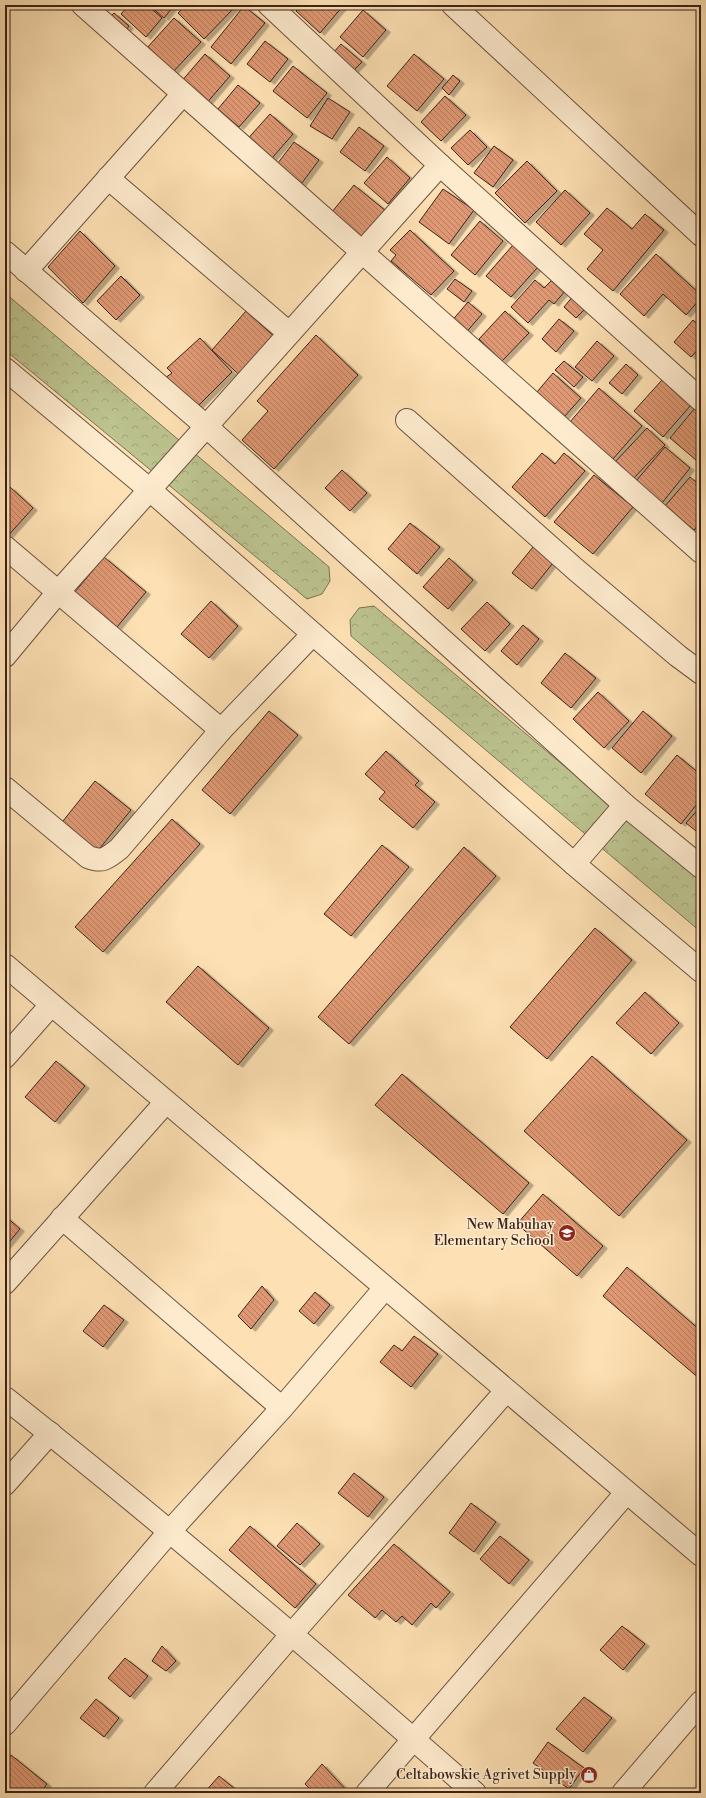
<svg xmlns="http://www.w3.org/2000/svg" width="706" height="1798" viewBox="0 0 706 1798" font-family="'Libre Bodoni',serif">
	<defs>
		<pattern id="forest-crowns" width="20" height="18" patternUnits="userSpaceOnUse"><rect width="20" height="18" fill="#bcc38f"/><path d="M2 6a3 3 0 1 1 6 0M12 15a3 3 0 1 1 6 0" fill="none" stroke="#a2a77b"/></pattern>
		<pattern id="building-back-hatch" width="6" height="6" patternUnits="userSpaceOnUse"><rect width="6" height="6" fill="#df9873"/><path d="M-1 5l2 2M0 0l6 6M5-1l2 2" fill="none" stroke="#b67c5e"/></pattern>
		<filter id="shadow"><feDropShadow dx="4.5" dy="2.5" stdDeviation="0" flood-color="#0004"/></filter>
	</defs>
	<rect width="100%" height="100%" fill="#fde0b3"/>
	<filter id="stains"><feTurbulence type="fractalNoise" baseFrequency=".005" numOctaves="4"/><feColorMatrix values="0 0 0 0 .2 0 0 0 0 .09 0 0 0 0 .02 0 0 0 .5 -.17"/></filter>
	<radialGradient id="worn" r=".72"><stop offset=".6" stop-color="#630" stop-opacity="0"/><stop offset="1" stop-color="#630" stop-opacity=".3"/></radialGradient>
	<g fill="url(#forest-crowns)" stroke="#7c7354">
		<polygon points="5,293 329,567 330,581 322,594 307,599 5,350"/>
		<polygon points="374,606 701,881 701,932 351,636 350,620 359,608"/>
	</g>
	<g fill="url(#building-back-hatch)" stroke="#3b231a" filter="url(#shadow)">
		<polygon points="129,5 147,5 162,18 146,37 121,14"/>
		<polygon points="151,5 168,5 172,8 164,18 150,6"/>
		<polygon points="186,5 237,5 204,39 178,13"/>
		<polygon points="288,5 296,5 293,9"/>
		<polygon points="302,5 342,5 343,6 320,33 296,11"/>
		<polygon points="244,6 265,23 231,64 211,47"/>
		<polygon points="363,10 386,30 363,57 340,37"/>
		<polygon points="114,13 129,26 122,35 106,22"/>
		<polygon points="174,18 201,42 172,73 146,49"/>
		<polygon points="265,41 288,59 270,82 247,64"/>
		<polygon points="341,44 362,62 353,71 333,53"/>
		<polygon points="205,54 230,76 205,105 180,83"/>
		<polygon points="414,54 444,79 417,111 387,86"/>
		<polygon points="293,66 327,93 307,118 273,91"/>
		<polygon points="453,75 460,81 449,95 442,88"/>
		<polygon points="238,85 260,103 239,127 218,109"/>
		<polygon points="445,96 466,115 441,141 421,122"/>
		<polygon points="328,98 350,112 332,139 310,126"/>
		<polygon points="270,114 293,134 266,165 243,144"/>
		<polygon points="359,127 384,146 365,171 340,152"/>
		<polygon points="470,130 487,147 468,165 451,148"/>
		<polygon points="294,142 319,160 296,191 271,172"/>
		<polygon points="494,146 513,160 493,187 474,173"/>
		<polygon points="387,157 410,178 388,204 364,183"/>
		<polygon points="527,161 557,191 525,223 495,193"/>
		<polygon points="354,185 386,211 360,244 327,218"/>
		<polygon points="443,189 474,210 449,244 419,222"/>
		<polygon points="565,190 590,213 561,245 536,222"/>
		<polygon points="607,208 632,229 645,214 664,230 613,291 587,269 603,250 584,234"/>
		<polygon points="480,221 503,241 475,275 451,255"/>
		<polygon points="410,230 454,271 431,295 391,261 396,255 390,250"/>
		<polygon points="80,231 115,266 83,303 48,267"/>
		<polygon points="513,245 538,267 511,297 486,276"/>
		<polygon points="656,254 701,295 701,298 686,315 663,294 644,316 620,294"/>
		<polygon points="121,276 140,295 116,320 97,301"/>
		<polygon points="455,279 472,291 464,302 447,289"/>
		<polygon points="553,279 566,290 554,304 549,300 528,323 511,307 535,280 544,288"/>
		<polygon points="574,295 587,307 576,318 564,307"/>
		<polygon points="468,302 482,314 464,335 450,323"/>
		<polygon points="246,311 279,341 245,380 212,350"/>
		<polygon points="505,311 529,333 502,361 479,339"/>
		<polygon points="559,319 574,331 556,352 542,339"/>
		<polygon points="693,320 701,327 701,346 691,357 674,342"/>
		<polygon points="316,335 358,375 274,469 242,440 268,411 257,401"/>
		<polygon points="200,338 232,372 196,408 165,378 172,373 167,368"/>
		<polygon points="597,341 614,356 592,381 575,367"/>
		<polygon points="564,361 583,377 574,387 555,370"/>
		<polygon points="626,364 638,375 622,394 609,383"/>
		<polygon points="701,371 701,380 696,375"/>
		<polygon points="553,373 581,398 564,417 537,392"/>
		<polygon points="662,380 691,405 663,437 634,411"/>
		<polygon points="599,388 642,426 612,460 570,422"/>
		<polygon points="695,408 701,414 701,454 696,460 670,438"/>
		<polygon points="647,428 665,445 633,479 615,462"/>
		<polygon points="665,447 690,468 662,503 636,481"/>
		<polygon points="542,453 555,464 564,453 585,471 545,517 512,487"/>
		<polygon points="342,470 367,493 350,511 325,488"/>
		<polygon points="594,475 633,507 593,554 554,522"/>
		<polygon points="690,477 701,486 701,522 694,530 665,506"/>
		<polygon points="10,487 33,508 6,538 5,492"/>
		<polygon points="410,523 440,547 417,574 388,549"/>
		<polygon points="537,542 557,558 532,589 512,573"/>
		<polygon points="104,557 146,592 117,627 75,592"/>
		<polygon points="449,558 473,580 448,609 423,587"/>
		<polygon points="211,601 238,626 209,658 181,634"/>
		<polygon points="487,602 510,624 485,651 461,629"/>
		<polygon points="523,625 539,639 517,665 501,651"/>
		<polygon points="565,653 596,678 571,708 541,683"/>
		<polygon points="598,692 629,721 604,748 573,719"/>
		<polygon points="269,711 298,735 230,814 202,790"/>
		<polygon points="643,711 672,736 641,773 612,748"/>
		<polygon points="386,751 419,781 415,785 435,802 413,828 379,799 385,792 365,774"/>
		<polygon points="677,755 701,775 701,799 681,824 645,794"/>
		<polygon points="95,781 131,810 95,854 59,826"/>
		<polygon points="701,806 701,835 686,823"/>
		<polygon points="172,819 200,844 103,952 75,927"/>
		<polygon points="382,845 409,867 351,936 324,914"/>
		<polygon points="464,847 496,876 349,1044 318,1017"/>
		<polygon points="595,928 632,960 547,1059 510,1027"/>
		<polygon points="198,966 269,1028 238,1065 166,1002"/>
		<polygon points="645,992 679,1023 651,1054 616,1023"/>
		<polygon points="592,1056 687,1140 619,1216 524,1131"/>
		<polygon points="56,1061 85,1086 55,1122 25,1097"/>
		<polygon points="402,1074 529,1183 503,1214 375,1105"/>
		<polygon points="543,1194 603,1246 577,1276 517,1224"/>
		<polygon points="5,1216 20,1229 5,1247"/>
		<polygon points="627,1267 701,1331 701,1380 603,1296"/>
		<polygon points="262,1286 274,1300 251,1329 238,1316"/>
		<polygon points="315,1292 330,1305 314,1324 299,1311"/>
		<polygon points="104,1305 124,1320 103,1347 83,1331"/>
		<polygon points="414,1336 438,1354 411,1387 380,1362 394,1345 402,1351"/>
		<polygon points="354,1473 384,1497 368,1517 338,1493"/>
		<polygon points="471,1503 496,1522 474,1552 449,1533"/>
		<polygon points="297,1523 320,1544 300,1565 277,1546"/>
		<polygon points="250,1526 316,1584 295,1608 229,1550"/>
		<polygon points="500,1536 529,1560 509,1584 480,1559"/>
		<polygon points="394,1544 450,1592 436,1608 431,1603 412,1625 402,1616 396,1622 382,1610 375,1618 348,1595"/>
		<polygon points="622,1626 645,1644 623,1670 600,1650"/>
		<polygon points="162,1646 176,1661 166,1671 152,1661"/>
		<polygon points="125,1658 148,1676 130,1697 108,1678"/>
		<polygon points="584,1697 612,1718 583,1752 556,1729"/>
		<polygon points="96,1699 119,1718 104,1737 80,1718"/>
		<polygon points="548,1742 584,1768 569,1789 533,1763"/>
		<polygon points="11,1755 47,1784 40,1793 12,1793 5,1787 5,1762"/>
		<polygon points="322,1764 349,1793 314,1793 305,1784"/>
		<polygon points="219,1776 240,1793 204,1793"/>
	</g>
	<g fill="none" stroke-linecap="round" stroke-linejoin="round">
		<g stroke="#6c5240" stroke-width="24">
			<g id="minor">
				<polyline points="83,5 701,552"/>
				<polyline points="269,5 440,165 701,400"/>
				<polyline points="453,5 701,235"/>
				<polyline points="108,178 289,333"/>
				<polyline points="5,252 207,427 625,805 701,867"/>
				<polyline points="26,271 183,94"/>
				<polyline points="5,369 150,490 574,864 701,971"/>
				<polyline points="407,420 575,569 678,656 701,673"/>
				<polyline points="5,547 221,730"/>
				<polyline points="5,656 59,591 440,165"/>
				<path d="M5,788L88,857C103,863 107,858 119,849L221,730L313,634"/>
				<polyline points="574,864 625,805"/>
				<polyline points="5,965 701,1555"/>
				<polyline points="5,1057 51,1005"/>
				<polyline points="62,1218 282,1408"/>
				<polyline points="5,1283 166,1102"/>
				<path d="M5,1398C166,1525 321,1658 475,1793"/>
				<polyline points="5,1484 50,1433"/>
				<polyline points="5,1724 170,1531 282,1408 385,1288"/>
				<polyline points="155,1793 292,1634 506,1391"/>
				<polyline points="367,1793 626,1493"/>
				<polyline points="623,1793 701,1702"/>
			</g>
		</g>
		<use href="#minor" stroke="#feebce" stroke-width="22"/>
	</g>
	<defs>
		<g id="school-disc" transform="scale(0.9)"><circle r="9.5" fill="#8f2418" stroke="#feebce"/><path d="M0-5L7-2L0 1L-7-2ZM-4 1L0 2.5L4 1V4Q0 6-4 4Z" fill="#fff"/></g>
		<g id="shop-disc" transform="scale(0.9)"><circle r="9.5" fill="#8f2418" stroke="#feebce"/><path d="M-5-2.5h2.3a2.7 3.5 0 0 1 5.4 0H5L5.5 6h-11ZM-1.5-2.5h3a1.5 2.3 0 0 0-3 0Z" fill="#fff"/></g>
	</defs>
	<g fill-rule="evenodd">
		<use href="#school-disc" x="567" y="1233"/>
		<use href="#shop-disc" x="589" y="1775"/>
	</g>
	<g text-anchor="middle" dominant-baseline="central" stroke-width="3" stroke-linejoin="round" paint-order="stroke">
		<g font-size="14" fill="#3b231a" stroke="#feebce" text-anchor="end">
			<text x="554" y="1225">New Mabuhay<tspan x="554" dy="16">Elementary School</tspan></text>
			<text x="576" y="1775">Celtabowskie Agrivet Supply</text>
		</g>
	</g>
	<rect width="706" height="1798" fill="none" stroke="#fde0b3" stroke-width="20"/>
	<rect x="6" y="6" width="694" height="1786" fill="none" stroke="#3b231a" stroke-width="2"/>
	<rect x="10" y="10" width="686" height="1778" fill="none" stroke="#3b231a"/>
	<rect width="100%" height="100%" filter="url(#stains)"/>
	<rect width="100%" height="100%" fill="url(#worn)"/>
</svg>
